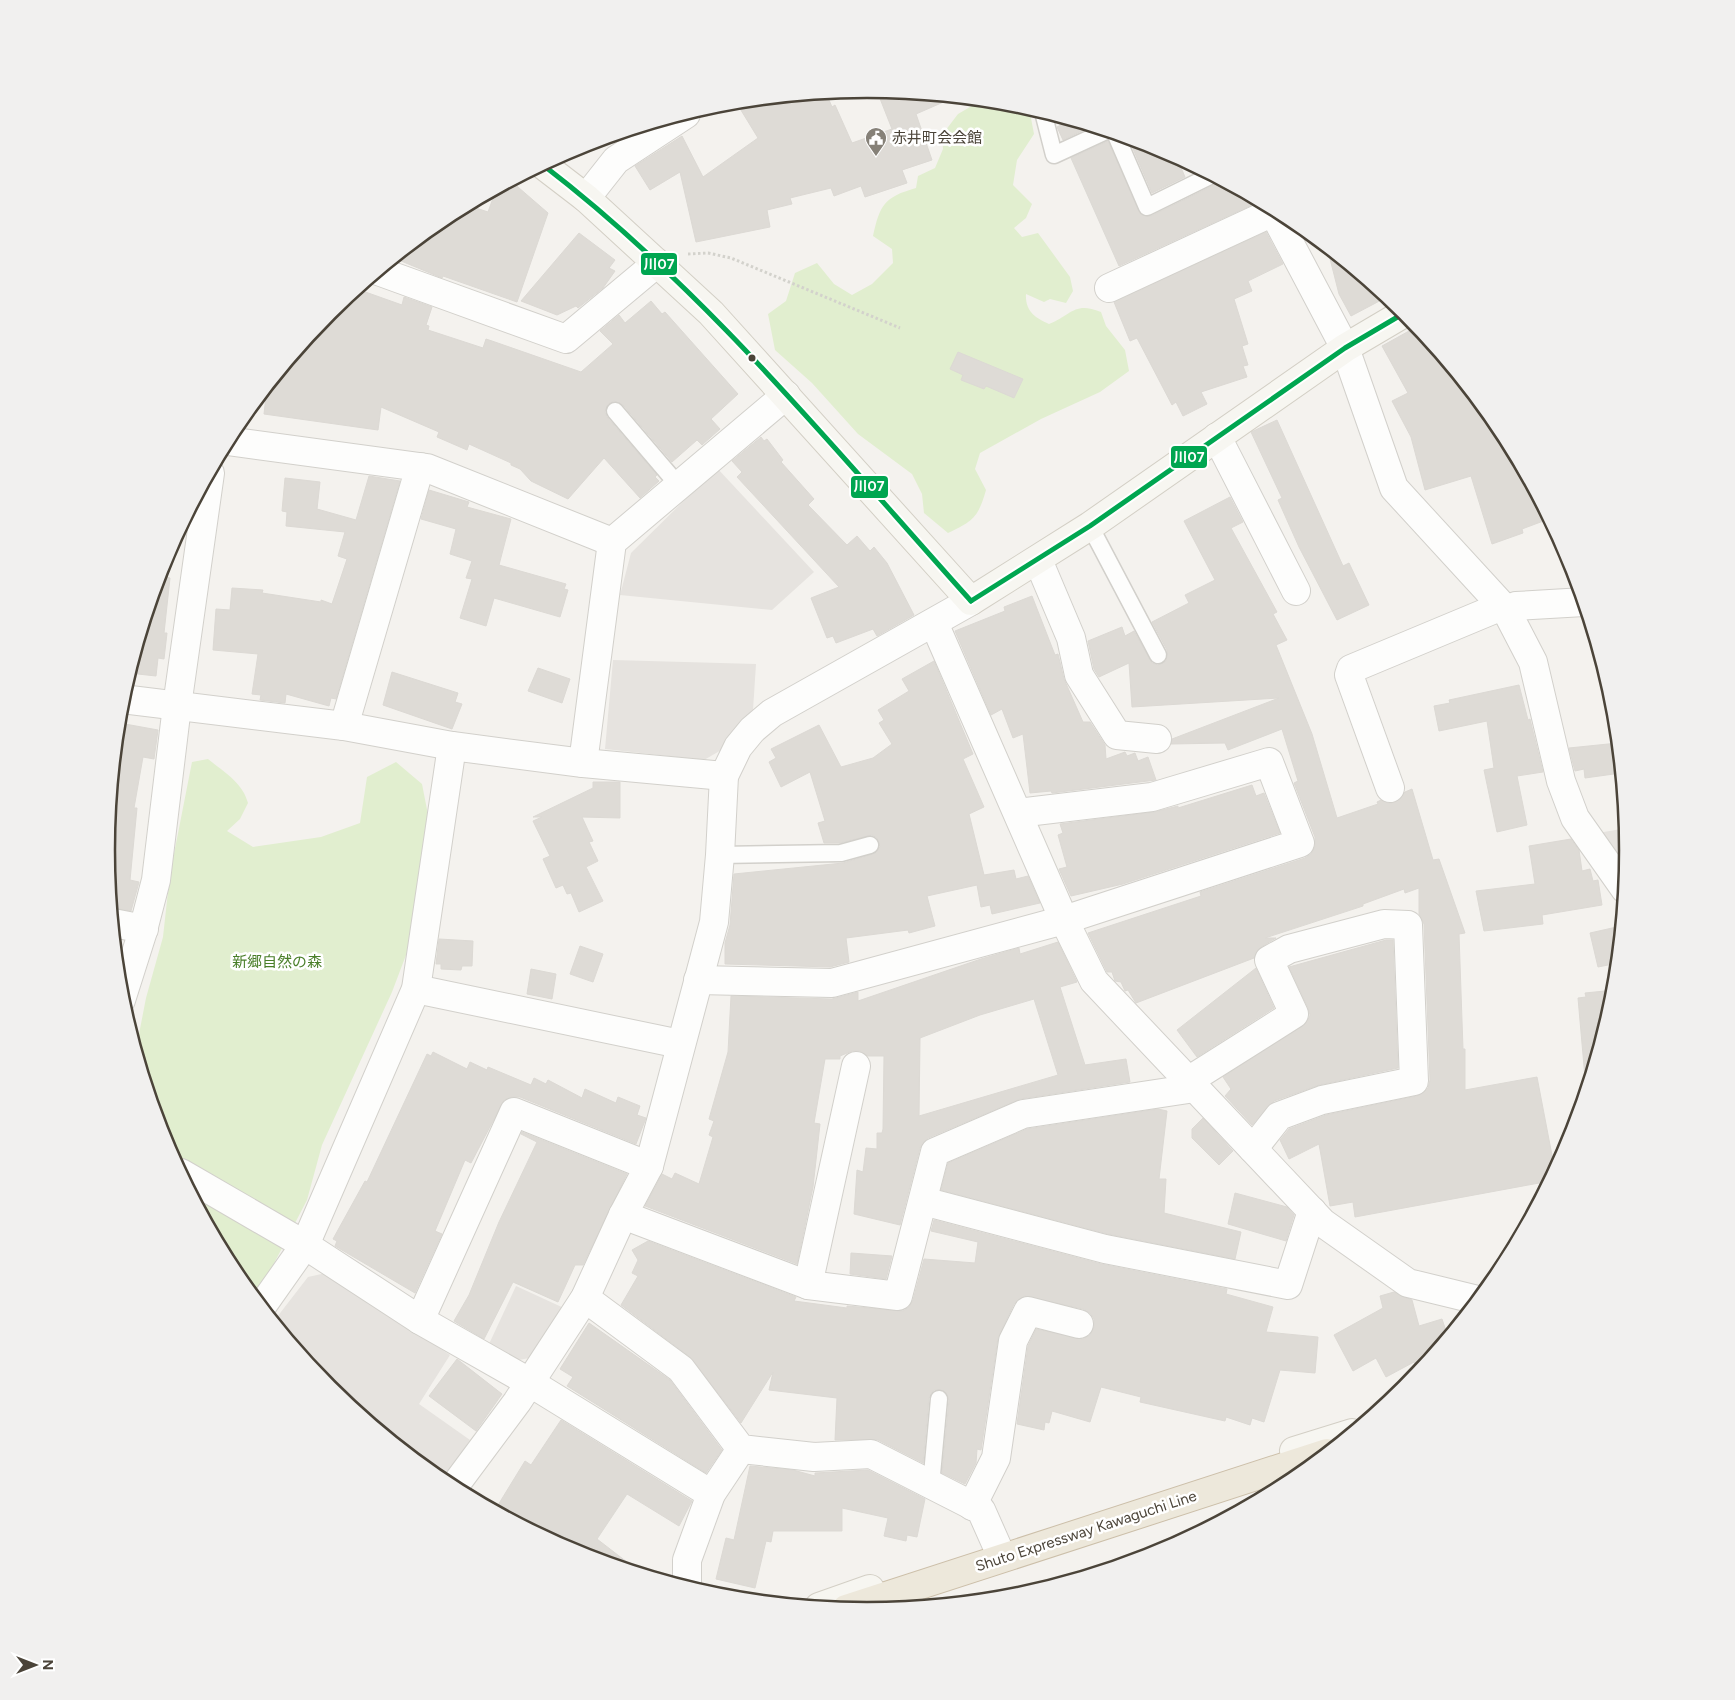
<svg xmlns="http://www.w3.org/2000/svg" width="1735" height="1700" viewBox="0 0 1735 1700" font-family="Figtree,'Noto Sans JP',sans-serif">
	<rect width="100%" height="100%" fill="#f4f2ee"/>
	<g fill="#e1eecf">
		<path d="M982,100L1026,106L1030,113L1034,134L1017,160L1013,185L1032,204L1026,218L1014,228L1022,237L1038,233L1070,277L1073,291L1066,303L1050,299L1044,302L1026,294C1025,311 1035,318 1049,324C1072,315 1074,301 1101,312L1106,326L1125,350L1129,371L1100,392L1041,419L980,453L975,469L986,490C978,518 973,521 948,533L924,513L922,494L912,474L858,434L812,383L775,350L768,314L786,301L795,273L817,263L834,284L852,295L872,284L893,263L892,249L873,236C880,205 884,197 916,188L918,176L935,168L943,149L942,135L958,114Z"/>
		<path d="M208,759C224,772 243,783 248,803L240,819L227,831L253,847L321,837L360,823L367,777L396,762L422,784L433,840L417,926L392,992L322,1145L307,1200L256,1298L234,1273L164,1141L134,1043L139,1034L146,998L163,937L170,874L192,762Z"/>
	</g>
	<g fill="#e6e3df">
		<polygon points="717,468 814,572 772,610 620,595 631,553"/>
		<polygon points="613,660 756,664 753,710 723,749 704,760 605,749"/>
		<polygon points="1627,828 1629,850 1627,872 1598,833"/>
		<polygon points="326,1273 450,1355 419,1404 470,1440 442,1481 329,1388 274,1321 308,1277"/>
		<polygon points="516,1286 566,1309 535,1357 513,1361 489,1344"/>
	</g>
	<g fill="#dedbd6" stroke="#dcd9d4" fill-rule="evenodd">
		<polygon points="891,91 955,97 916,114 932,160 902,170 907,183 865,197 861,186 834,196 831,188 790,198 792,204 767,210 770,227 696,242 680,172 650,190 635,166 682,136 703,177 758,138 736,102 826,93 832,107 835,105 852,143 892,129 879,96"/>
		<polygon points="1071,120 1087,125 1092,126 1063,140 1057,127"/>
		<polygon points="1128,137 1159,147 1176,156 1185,177 1152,193"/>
		<polygon points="1108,141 1142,215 1151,216 1216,184 1221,180 1249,195 1254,204 1119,266 1071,158"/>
		<polygon points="511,181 548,213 517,302 443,276 442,278 394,258 445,217 467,205 488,212 496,190"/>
		<polygon points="1266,232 1283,264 1248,281 1252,291 1234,299 1248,344 1242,346 1248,365 1243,366 1247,377 1201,392 1207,404 1183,416 1176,402 1172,405 1137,338 1130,341 1114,302"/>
		<polygon points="579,233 615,260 609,268 615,271 603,288 578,308 576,306 557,315 521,301"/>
		<polygon points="1327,247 1387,297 1351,316 1339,294"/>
		<polygon points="357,289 402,305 404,297 432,307 426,325 429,326 428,330 483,348 486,339 492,341 581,372 613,344 600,331 619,315 625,323 651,301 662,314 665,312 738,394 711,419 720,429 702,445 697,440 672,462 623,405 614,401 608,404 605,412 607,417 657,475 655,477 659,481 640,498 604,458 568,499 531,481 520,469 511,465 511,463 469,444 467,450 437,437 439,432 381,407 378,430 264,414 267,387 329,312"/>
		<polygon points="1418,326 1501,427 1535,491 1546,520 1522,529 1523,533 1492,544 1471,476 1425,490 1411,437 1392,401 1408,393 1382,346"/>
		<polygon points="958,352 1023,379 1014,398 986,386 984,389 961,380 963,375 950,369"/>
		<polygon points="1277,420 1343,566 1349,563 1369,605 1337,620 1299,547 1278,500 1282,498 1251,432"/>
		<polygon points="761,437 764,441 767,439 783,460 781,462 814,499 808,505 847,545 857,536 870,551 874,547 887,563 914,615 877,636 873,629 836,643 833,636 827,638 811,598 839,587 737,477 742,472 732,461"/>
		<polygon points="369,476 400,481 336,699 331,698 329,706 286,694 285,703 260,700 261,695 252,694 258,654 213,650 216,609 230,610 232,588 263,590 262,593 321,602 321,600 332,604 347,559 338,556 345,532 286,526 287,512 282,511 285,478 320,482 317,509 356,520"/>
		<polygon points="429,490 469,502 467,507 511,519 499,565 566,584 564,589 568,590 560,617 494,598 486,626 460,618 472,579 466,578 472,561 450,554 456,529 421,519"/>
		<polygon points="1230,497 1243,522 1231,528 1277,612 1273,614 1287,640 1276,645 1312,734 1337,818 1378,804 1377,802 1381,800 1388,803 1396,802 1405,792 1412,789 1433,860 1439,859 1465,933 1459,934 1463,1049 1465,1049 1465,1090 1537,1077 1555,1171 1550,1181 1355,1217 1353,1202 1330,1206 1319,1144 1289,1159 1280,1140 1289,1129 1326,1115 1417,1096 1428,1088 1430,1080 1424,924 1419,914 1419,888 1405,893 1404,889 1363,904 1363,906 1265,938 1276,938 1261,947 1254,958 1136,1003 1128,990 1125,991 1121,982 1115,981 1112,972 1107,972 1088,933 1201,896 1200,892 1305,858 1311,854 1315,846 1315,837 1294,783 1298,781 1282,729 1228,750 1225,743 1171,744 1172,739 1279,698 1132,707 1129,663 1099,677 1094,669 1088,641 1122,627 1125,636 1134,631 1152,663 1158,665 1166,661 1167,650 1152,622 1189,603 1185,595 1215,580 1184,521"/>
		<polygon points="159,576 170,578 164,633 167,633 164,659 158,658 156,676 129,673"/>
		<polygon points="1032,596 1055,655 1058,654 1064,679 1083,722 1090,722 1105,745 1106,759 1125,752 1127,756 1135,753 1138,761 1148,757 1156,780 1052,793 1051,791 1030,793 1023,734 1013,738 1002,709 991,715 955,631 1005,611 1004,607"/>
		<polygon points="934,661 973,754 963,759 984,807 969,814 984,875 1014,870 1016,879 1028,876 1040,903 992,914 990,905 981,907 977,885 927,896 935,926 909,933 908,930 846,938 849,962 830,967 725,964 725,943 730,925 734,874 843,863 873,854 880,847 877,838 872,835 840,843 824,843 818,823 825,821 810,772 781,787 769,762 776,758 771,749 819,725 841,767 873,758 892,744 879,723 884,720 878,710 909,691 902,679"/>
		<polygon points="538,668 570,679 562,703 528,691"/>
		<polygon points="392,672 458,693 455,702 462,704 452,729 383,705"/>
		<polygon points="1519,685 1528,720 1530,719 1543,772 1517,776 1527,825 1497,832 1484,770 1494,768 1487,721 1439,731 1434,706 1450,703 1449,700"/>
		<polygon points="125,724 158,730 154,759 143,757 134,808 137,808 130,880 139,882 131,911 112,908 106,850 117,743 120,725 125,726"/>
		<polygon points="1618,743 1621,773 1585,778 1584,769 1575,771 1569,748"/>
		<polygon points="593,782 620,782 620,818 582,817 593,841 589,842 598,861 586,867 603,901 579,912 571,893 567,894 563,885 556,888 543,859 550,856 533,821 542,817 533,817 593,788"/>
		<polygon points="1252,785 1256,796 1264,793 1280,833 1123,884 1071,896 1059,869 1067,867 1058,835 1063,833 1060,824 1154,812 1178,806 1178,808"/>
		<polygon points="1571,839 1579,850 1582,871 1590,869 1593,881 1598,880 1602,905 1542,915 1543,924 1484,931 1476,891 1535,884 1529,846"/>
		<polygon points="1621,926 1618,963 1598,967 1590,933"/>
		<polygon points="439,939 473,941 472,966 462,966 461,970 441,969 441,964 436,964"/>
		<polygon points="1386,940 1393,940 1398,1068 1319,1085 1274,1101 1252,1125 1225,1096 1231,1089 1223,1077 1307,1022 1310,1015 1308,1008 1289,967"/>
		<path d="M1058,942L1077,982L1060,987L1085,1065L1126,1059L1130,1082L1020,1099L928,1138L920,1148L900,1225L854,1214L857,1170L863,1172L866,1148L877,1149V1133H882L883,1129L884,1056H867L860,1051H852L840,1056V1059H825L814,1123L820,1124L813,1187L797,1264L645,1206L662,1174L672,1179L675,1173L699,1184L713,1137L709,1135L714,1121L709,1119L728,1052L731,996L832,999L858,992V1001L981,959L1019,948L1020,954ZM1034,999L1058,1075L919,1116L920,1038L980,1015Z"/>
		<polygon points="580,946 603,954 593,982 570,974"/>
		<polygon points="1256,968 1274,1008 1197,1057 1177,1030"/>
		<polygon points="531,969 556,974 552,999 527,994"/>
		<polygon points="1615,990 1614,999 1586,1089 1578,998 1586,997 1585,993"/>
		<polygon points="433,1052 467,1069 470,1062 487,1070 488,1067 531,1085 534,1078 546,1084 548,1080 582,1098 585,1089 616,1103 618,1097 640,1106 637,1115 646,1118 636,1144 520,1097 512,1097 504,1100 471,1163 465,1160 435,1231 442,1234 415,1293 335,1246 337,1241 333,1239 365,1181 367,1182 427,1054 431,1056"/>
		<polygon points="1158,1109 1167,1111 1159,1179 1166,1179 1164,1213 1241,1232 1235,1259 1108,1234 941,1190 948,1163 1027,1129"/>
		<polygon points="1203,1118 1233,1151 1219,1165 1192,1138 1192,1129"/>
		<polygon points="522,1132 627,1174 583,1265 575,1265 558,1302 513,1282 484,1339 454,1321 469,1295 499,1222 537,1142 521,1134"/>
		<polygon points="1235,1193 1287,1207 1294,1215 1286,1241 1228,1224"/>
		<polygon points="934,1220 1101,1264 1227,1289 1226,1294 1273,1307 1266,1332 1318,1337 1315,1373 1280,1370 1264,1422 1252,1418 1250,1425 1226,1417 1225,1421 1140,1402 1141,1397 1101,1387 1090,1422 1052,1411 1049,1423 1045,1422 1044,1430 1017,1424 1028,1346 1036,1329 1083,1339 1090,1335 1094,1327 1094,1319 1090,1313 1083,1309 1024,1296 1014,1304 998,1338 981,1450 977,1449 976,1463 965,1484 942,1473 949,1400 944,1391 934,1390 929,1398 923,1463 878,1440 835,1440 837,1398 769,1390 773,1372 741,1423 690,1357 621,1305 638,1276 632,1273 638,1260 632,1250 648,1241 796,1297 794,1301 847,1308 847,1306 903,1311 909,1307 913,1300 924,1259 975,1263 978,1242 931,1231"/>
		<polygon points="851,1253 892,1256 886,1279 850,1274"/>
		<polygon points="1394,1292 1412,1300 1419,1326 1442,1319 1448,1337 1418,1373 1414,1362 1386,1377 1376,1358 1353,1371 1334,1335 1383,1308 1380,1296"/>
		<polygon points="589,1323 670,1380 722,1450 706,1473 567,1386 573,1377 560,1369"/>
		<polygon points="457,1359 502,1394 476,1431 429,1396"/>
		<polygon points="561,1420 692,1501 679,1526 627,1494 597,1539 636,1569 635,1571 576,1553 495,1510 525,1461 531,1465"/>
		<polygon points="750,1466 793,1470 815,1476 815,1473 868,1470 925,1499 917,1537 907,1535 906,1541 884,1536 888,1518 842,1508 842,1531 773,1531 771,1542 766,1541 755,1588 716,1579 726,1538 734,1540"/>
	</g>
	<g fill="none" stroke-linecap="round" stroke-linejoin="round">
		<g stroke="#d2d0cb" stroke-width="19">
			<g id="lane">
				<polyline points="1043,112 1054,155 1106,131"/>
				<polyline points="1115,133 1147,207 1212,175"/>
				<polyline points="615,411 679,486"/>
				<polyline points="1090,526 1158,655"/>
				<polyline points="720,855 841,853 870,845"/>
				<polyline points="931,1485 939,1399"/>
			</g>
		</g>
		<g stroke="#d2d0cb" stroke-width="30">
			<g id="street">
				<polyline points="586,198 616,160 686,114"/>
				<polyline points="1270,206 1345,348 1394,488 1506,610 1533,662 1561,781 1575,818 1625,889"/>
				<polyline points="378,271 566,339 657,263"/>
				<polyline points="1109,288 1273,212"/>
				<polyline points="1217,437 1296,591"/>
				<polyline points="227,441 427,468 612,542"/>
				<polyline points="1038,560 1071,638 1079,675 1117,735 1157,739"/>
				<polyline points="1506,610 1516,606 1584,602"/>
				<polyline points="934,623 1064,920 1094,981 1323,1223 1408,1283 1478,1300"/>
				<polyline points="122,699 344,726 452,746 583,763 724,776"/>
				<polyline points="344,726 420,467"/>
				<polyline points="583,763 612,542 786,395"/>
				<polyline points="1390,788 1349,675 1351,669 1502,606"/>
				<polyline points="113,923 144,929"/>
				<polyline points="698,980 832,983 1064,920 1300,843 1269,762 1152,797 1018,813"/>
				<polyline points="416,989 680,1044"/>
				<polyline points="121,1000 142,934 156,880 177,706 210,473"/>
				<polyline points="1188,1081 1294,1014 1269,960 1289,949 1384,924 1408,925 1414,1081 1322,1100 1279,1116 1253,1149"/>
				<polyline points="181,1173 305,1245 420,1320 529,1382 711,1494"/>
				<polyline points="923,1201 1105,1249 1288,1285 1312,1211"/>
				<polyline points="623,1215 808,1285 898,1296 935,1152 1023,1114 1195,1088"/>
				<polyline points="808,1285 856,1066"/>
				<polyline points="585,1298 681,1369 741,1449 814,1457 871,1454 981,1510 997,1546"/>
				<polyline points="262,1306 305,1245 416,989 452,746"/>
				<polyline points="420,1320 514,1112 649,1166"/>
				<polyline points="453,1488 517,1402 585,1298 623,1215 649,1166 714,922 720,855 724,776 738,747 752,730 772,713 971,601"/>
				<polyline points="972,1506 996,1458 1013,1341 1028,1311 1079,1324"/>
				<polyline points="687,1587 687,1560 711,1494 741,1449"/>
			</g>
		</g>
		<g stroke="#d3cfc5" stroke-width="30">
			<g id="secondary">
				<polyline points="543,165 586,198 711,313 971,601 1090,526 1345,348 1406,312"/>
				<polyline points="1294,1451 1352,1433"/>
				<polyline points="819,1607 870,1589"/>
			</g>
		</g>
		<g stroke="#ccbfa9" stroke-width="30">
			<polyline id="highway" points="846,1609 1327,1453"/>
		</g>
		<polyline stroke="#d3d2cc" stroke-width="3" stroke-dasharray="2.5 2.5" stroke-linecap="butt" points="688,254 708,253 731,258 900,328"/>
		<use href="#lane" stroke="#fdfdfc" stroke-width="16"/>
		<use href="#street" stroke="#fdfdfc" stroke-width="28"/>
		<use href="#secondary" stroke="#f7f6f1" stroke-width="28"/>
		<use href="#highway" stroke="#ede8db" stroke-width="28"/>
		<g stroke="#fff" stroke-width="9">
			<g id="bus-1">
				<path d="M543,165C705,289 835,450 971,601"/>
				<polyline points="971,601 1090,526 1345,348 1406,312"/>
			</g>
		</g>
		<use href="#bus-1" stroke="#00a651" stroke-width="5"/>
	</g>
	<defs>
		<g id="civic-pin" transform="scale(1.125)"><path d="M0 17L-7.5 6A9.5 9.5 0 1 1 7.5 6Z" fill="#868178" stroke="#fff"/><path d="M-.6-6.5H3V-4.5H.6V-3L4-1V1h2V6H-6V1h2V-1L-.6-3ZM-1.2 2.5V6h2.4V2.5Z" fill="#fff"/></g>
	</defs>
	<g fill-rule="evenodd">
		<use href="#civic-pin" x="876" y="138"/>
	</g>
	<circle fill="#4b4439" stroke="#fff" stroke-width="2" cx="752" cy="358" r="4.5"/>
	<g text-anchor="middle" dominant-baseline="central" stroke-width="5" stroke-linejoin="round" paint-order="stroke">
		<g font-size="15" fill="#4b4439" stroke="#fff" text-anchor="start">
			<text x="892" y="138">赤井町会会館</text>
		</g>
		<g font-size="15" fill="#4a7f2a" stroke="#fff">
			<text x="277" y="962">新郷自然の森</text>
		</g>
		<g font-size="15" fill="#4b4439" stroke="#fff">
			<text transform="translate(1086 1531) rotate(-18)">Shuto Expressway Kawaguchi Line</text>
		</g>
	</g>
	<path d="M0 0H1735V1700H0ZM115 850a752 752 0 1 1 1504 0a752 752 0 1 1-1504 0Z" fill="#f1f0ef" fill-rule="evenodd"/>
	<path fill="none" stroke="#4b4439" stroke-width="2.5" d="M115 850a752 752 0 1 1 1504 0a752 752 0 1 1-1504 0Z"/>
	<g stroke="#fff" stroke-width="2">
		<rect x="640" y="252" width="38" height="24" rx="5" fill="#00a651"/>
		<rect x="1170" y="445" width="38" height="24" rx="5" fill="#00a651"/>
		<rect x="850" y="475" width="39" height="24" rx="5" fill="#00a651"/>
	</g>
	<g font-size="14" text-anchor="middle" font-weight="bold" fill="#fff">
		<text x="659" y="269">川07</text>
		<text x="1189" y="462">川07</text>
		<text x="869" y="491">川07</text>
	</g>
	<g transform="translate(35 1665) rotate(90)" stroke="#ffffff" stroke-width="4" paint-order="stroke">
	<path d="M0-4L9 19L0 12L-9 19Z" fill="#4b4439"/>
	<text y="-8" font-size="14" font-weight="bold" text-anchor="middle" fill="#4b4439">N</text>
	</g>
</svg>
